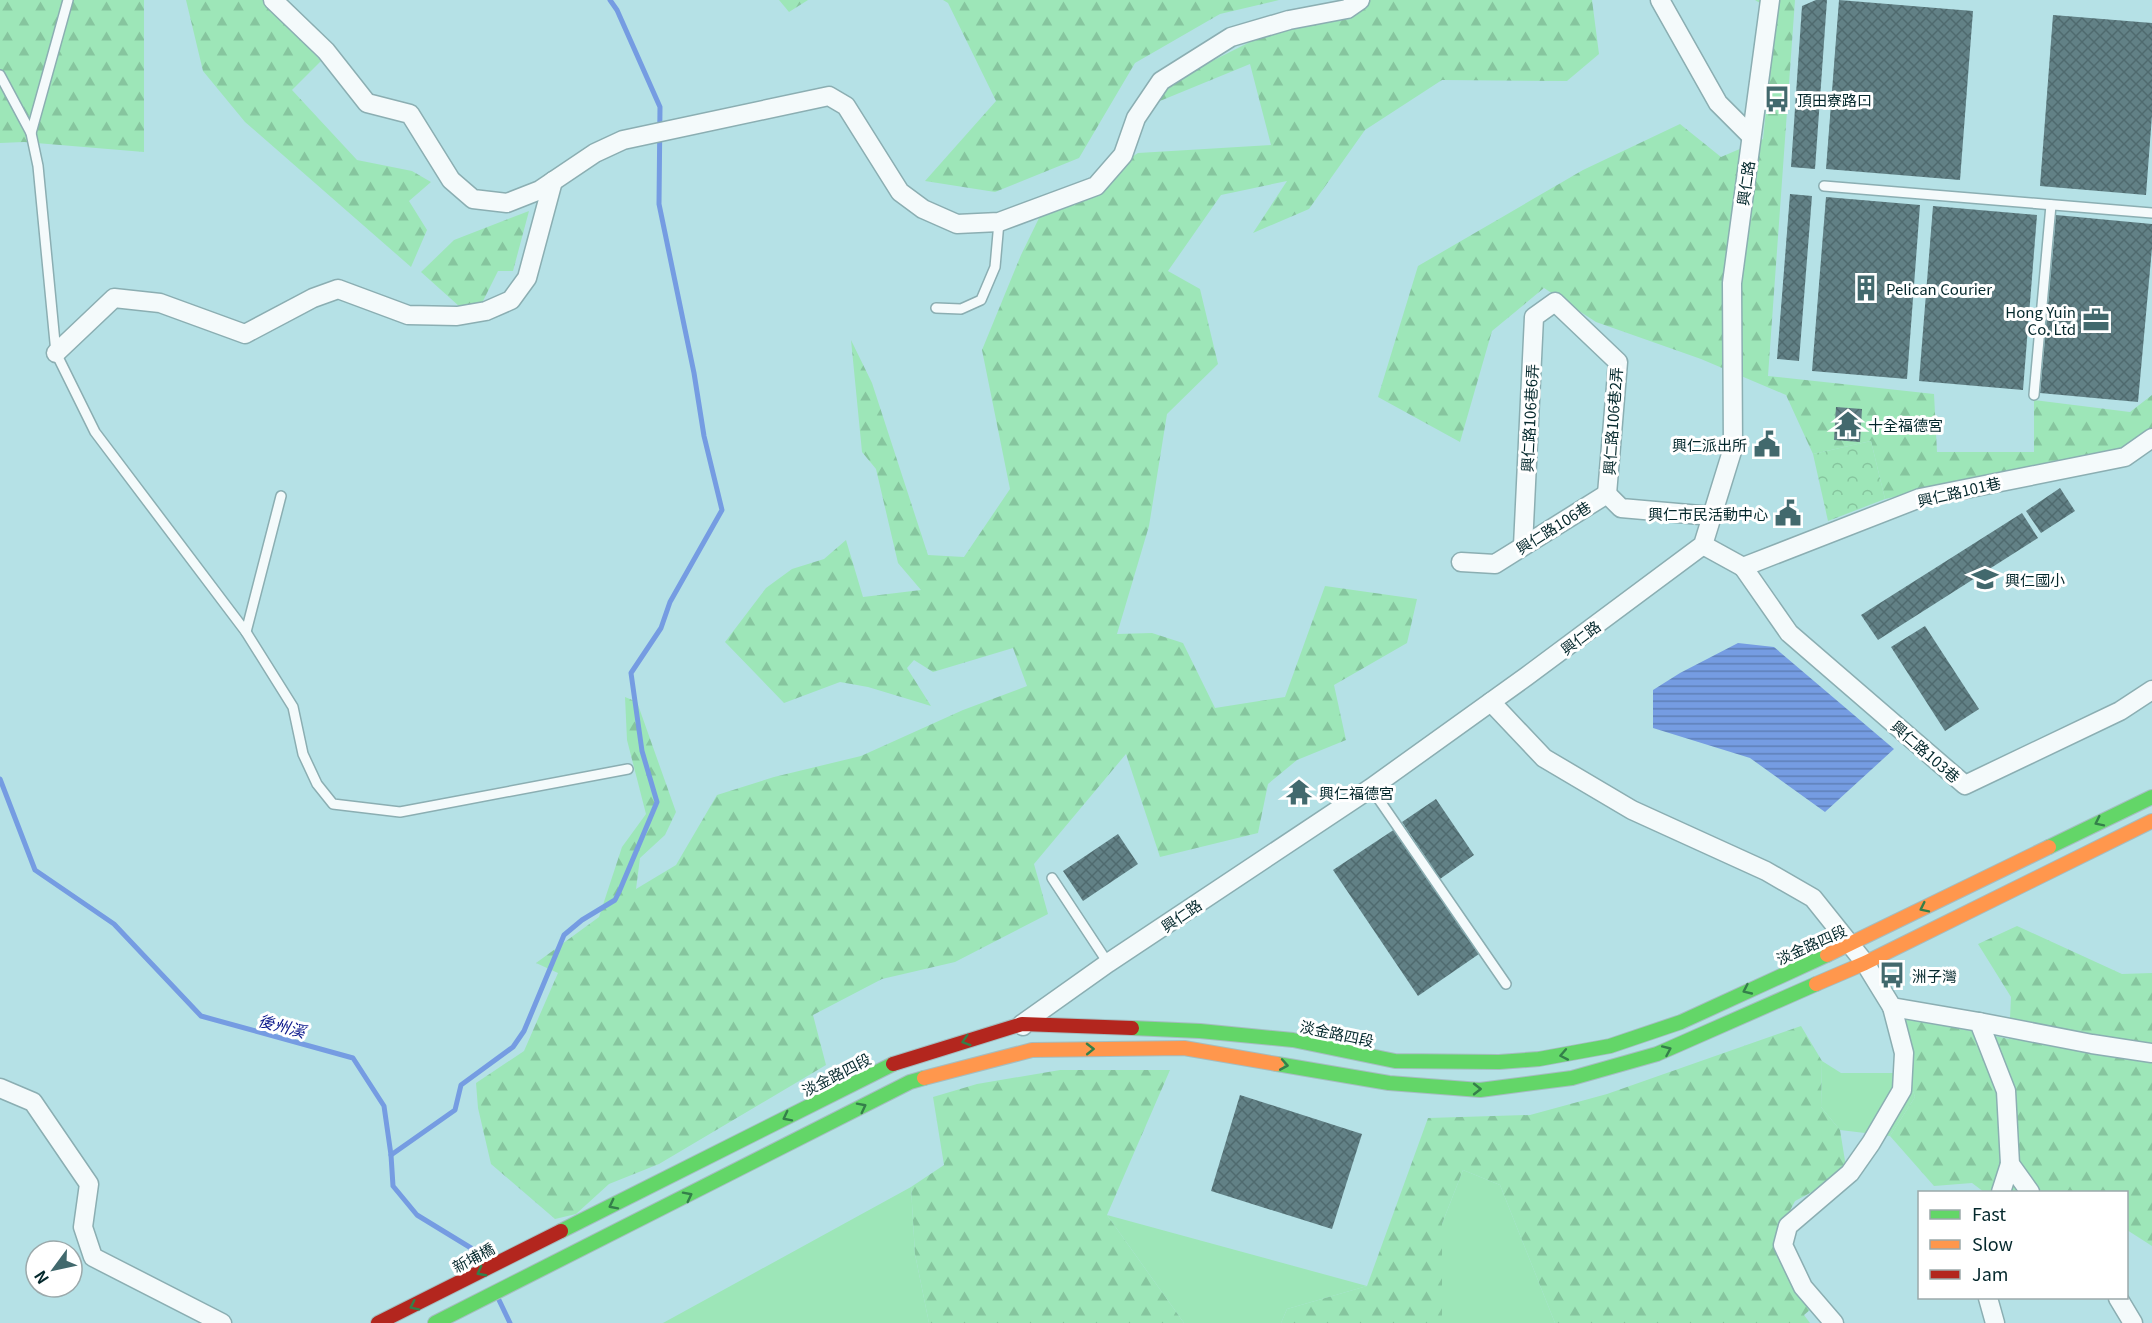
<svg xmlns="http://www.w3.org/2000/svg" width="2152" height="1323" viewBox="0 0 2152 1323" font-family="Georgia,'Noto Sans TC',serif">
	<defs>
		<pattern id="forest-firs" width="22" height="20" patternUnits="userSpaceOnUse" patternTransform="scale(1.5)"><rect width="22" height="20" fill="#9de6b8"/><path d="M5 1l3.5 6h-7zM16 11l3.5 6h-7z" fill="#86c59e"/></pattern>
		<pattern id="park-crowns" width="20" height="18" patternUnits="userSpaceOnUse" patternTransform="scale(1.5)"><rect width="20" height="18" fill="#9de6b8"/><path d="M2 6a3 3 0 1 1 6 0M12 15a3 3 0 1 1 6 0" fill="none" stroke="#86c59e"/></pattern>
		<pattern id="water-rules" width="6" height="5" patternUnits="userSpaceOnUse" patternTransform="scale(1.5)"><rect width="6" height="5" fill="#759ce2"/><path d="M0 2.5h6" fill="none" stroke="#5e7fb7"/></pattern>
		<pattern id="building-cross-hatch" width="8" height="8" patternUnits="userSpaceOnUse" patternTransform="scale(1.5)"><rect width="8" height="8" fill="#628186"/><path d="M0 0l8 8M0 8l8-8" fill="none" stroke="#4f6a6e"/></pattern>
	</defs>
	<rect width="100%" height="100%" fill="#b5e1e6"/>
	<g fill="#9de6b8">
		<polygon points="1822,1061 1841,1073 1907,1073 1915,1097 1890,1136 1840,1130 1821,1107"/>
		<polygon points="1463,1170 1500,1185 1555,1323 1442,1323 1442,1224"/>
		<polygon points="911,1187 915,1254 929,1323 663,1323"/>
		<polygon points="1107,1215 1367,1286 1287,1309 1281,1323 1184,1323"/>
	</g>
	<g fill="url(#forest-firs)">
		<polygon points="0,0 144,0 144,152 24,142 0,143"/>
		<polygon points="186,0 264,0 321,61 292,90 357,160 412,171 431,182 409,201 427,230 411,267 245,122 203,71"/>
		<polygon points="779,0 808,0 789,12"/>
		<polygon points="943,0 1279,0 1220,14 1135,63 1079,158 995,192 925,181 996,101 948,3"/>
		<polygon points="1370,0 1592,0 1599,54 1567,81 1442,80 1365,130 1309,209 1253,233 1287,181 1221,195 1168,271 1200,289 1218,364 1167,414 1149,526 1117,634 1152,633 1183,643 1215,708 1285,697 1325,586 1417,599 1407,643 1334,685 1346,740 1297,760 1268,784 1258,833 1160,857 1126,754 1034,864 1048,914 955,962 882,979 813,1015 826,1065 659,1164 609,1184 576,1214 555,1219 491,1164 478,1108 476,1083 524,1051 558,973 536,963 599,917 622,847 646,814 627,740 625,697 637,702 676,812 665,835 640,858 636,889 676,865 717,795 774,777 861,756 963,710 1027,686 1013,648 933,672 914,660 907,668 931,706 868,687 840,682 784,703 725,642 766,588 792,569 824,559 846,540 863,597 921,590 898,563 876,469 862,452 851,340 872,383 928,555 964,557 1010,489 982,350 1021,255 1040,216 1138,153 1271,145 1250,64 1155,103 1166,84 1276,29 1350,19"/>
		<polygon points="1755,0 1795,0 1768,376 1934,394 1937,452 2034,452 2034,400 2130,412 2152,395 2152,431 2121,451 2036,465 1885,499 1871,441 1813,454 1786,395 1701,359 1596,322 1544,288 1492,331 1460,442 1378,397 1418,266 1583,170 1680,124 1721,157 1763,139 1776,13"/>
		<polygon points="529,211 513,271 498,271 482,303 460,307 421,272 454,240"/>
		<polygon points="2017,926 2122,974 2152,973 2152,1246 2127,1230 2126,1192 2042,1192 2026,1173 2015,1192 1984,1192 1972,1183 1934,1186 1890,1136 1915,1097 1907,1073 1904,1017 2009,1039 2011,997 1978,944"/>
		<polygon points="1801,1026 1822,1061 1821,1107 1840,1130 1846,1167 1827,1184 1795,1201 1779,1232 1784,1263 1825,1297 1804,1315 1810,1323 1555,1323 1500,1185 1463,1170 1442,1224 1442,1323 1281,1323 1287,1309 1367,1286 1428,1118 1530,1115 1607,1094"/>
		<polygon points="1060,1070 1170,1070 1107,1215 1184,1323 929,1323 915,1254 911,1187 944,1165 933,1097 977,1084"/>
	</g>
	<polygon fill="url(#park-crowns)" points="1871,441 1885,499 1828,521 1813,454"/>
	<polygon fill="url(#water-rules)" points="1738,643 1774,647 1894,749 1825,812 1750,758 1653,728 1653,690 1680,673"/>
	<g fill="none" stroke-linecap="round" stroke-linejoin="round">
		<g stroke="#759ce2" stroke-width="5">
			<polyline points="0,779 35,870 114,924 201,1016 353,1058 384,1106 391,1155 393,1186 417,1215 471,1248 479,1263"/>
			<polyline points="391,1155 455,1110 461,1085 513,1047 524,1031 564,935 582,920 615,900 619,892 657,802 642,751 631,673 661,628 670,602 722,510 704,436 694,373 659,204 660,107 617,10 610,0"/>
			<polyline points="499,1300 510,1323"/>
		</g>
	</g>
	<g fill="url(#building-cross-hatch)">
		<polygon points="1816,0 1827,0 1815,169 1791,167 1802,6"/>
		<polygon points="1839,0 1973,11 1960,180 1826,169"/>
		<polygon points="2053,15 2152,23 2152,115 2146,195 2040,186"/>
		<polygon points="1790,194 1812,196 1799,361 1777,359"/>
		<polygon points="1826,197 1920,205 1907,379 1812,371"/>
		<polygon points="1933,206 2037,215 2023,390 1919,381"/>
		<polygon points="2056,215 2152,224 2152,248 2138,402 2040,393"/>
		<polygon points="1836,407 1862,409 1860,442 1834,440"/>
		<polygon points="2060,488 2075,511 2041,533 2026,511"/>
		<polygon points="2022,513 2038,538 1878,640 1861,615"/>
		<polygon points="1925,626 1979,709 1945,731 1891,647"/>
		<polygon points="1436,799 1474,855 1440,879 1402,822"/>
		<polygon points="1395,829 1479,954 1418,996 1333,870"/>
		<polygon points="1118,834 1138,864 1083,901 1063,871"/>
		<polygon points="1240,1095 1362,1134 1332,1229 1211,1191"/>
	</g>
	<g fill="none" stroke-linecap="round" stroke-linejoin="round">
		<g stroke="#8baeb2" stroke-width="12">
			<g id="lane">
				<polyline points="0,75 31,133 38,166 56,353 95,432 246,632 293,707 303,754 317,784 333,804 400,812 628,769"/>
				<polyline points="31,133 68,0"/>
				<polyline points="1824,186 2152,213"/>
				<polyline points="936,308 961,309 981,300 995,267 999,222"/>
				<polyline points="2034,395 2051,205"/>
				<polyline points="246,632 281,496"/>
				<polyline points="1371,788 1506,984"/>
				<polyline points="1052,878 1108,963"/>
			</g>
		</g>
		<g stroke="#8baeb2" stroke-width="21">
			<g id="street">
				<polyline points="273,0 326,51 367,103 410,114 451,180 473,199 507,203 540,190 595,153 623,140 829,96 846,106 900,192 923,209 957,224 999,222 1096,186 1123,155 1136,118 1161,81 1231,37 1289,20 1347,9 1360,0"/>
				<polyline points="1660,0 1718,103 1751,136"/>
				<polyline points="56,353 114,298 160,303 245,334 313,298 338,289 408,315 457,316 486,311 511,300 527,278 553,181"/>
				<polyline points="1703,545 1743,567 1920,498 2125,457 2152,438"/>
				<polyline points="1523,546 1534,317 1555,302 1618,362 1607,494"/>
				<polyline points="1461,562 1495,564 1607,494 1621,508 1712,516"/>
				<polyline points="1743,567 1789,633 1965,785 2120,711 2152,690"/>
				<polyline points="1491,702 1544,758 1632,810 1766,871 1813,898 1865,963 1892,1007 1979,1022 2006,1091 2010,1164 2030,1192"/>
				<polyline points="1979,1022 2092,1044 2152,1053"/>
				<polyline points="1023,1026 1022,1024 1108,963 1371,788 1527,676 1703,545 1733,448 1732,283 1770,0"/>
				<polyline points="0,1088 33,1102 89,1184 83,1227 93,1257 222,1323"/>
				<polyline points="2001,1192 2010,1164"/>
				<polyline points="1988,1298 1995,1323"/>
				<polyline points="2118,1298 2133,1323"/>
				<polyline points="1834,1323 1803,1287 1783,1245 1788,1226 1850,1173 1871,1143 1902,1090 1904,1053 1892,1007"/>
			</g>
		</g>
		<g stroke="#a5bdc0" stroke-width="16">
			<g id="fast">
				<polyline points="2049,847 2152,797"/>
				<polyline points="1132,1028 1200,1031 1293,1040 1395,1061 1499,1062 1539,1059 1610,1046 1681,1022 1827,955"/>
				<polyline points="1277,1064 1389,1083 1480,1090 1572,1078 1657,1054 1816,984"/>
				<polyline points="561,1231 893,1064"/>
				<polyline points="435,1323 910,1082 924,1078"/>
			</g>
		</g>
		<g stroke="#a5bdc0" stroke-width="16">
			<g id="slow">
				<polyline points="1827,955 2049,847"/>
				<polyline points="1816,984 1865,963 2152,821"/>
				<polyline points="924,1078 1032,1050 1184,1048 1277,1064"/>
			</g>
		</g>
		<g stroke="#a5bdc0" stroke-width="16">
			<g id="jam">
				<polyline points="893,1064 1022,1024 1132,1028"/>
				<polyline points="378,1323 561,1231"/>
			</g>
		</g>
		<use href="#lane" stroke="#f4fafb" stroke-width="9"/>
		<use href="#street" stroke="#f4fafb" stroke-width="18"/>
		<use href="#fast" stroke="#63d668" stroke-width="14"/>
		<use href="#slow" stroke="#ff974d" stroke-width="14"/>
		<use href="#jam" stroke="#b3261e" stroke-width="14"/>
	</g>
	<defs><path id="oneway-chevron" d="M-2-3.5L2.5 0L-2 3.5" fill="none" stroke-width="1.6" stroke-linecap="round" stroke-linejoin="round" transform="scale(1.5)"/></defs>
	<g stroke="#347f4a">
		<use href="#oneway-chevron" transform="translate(2099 822) rotate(154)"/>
		<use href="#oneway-chevron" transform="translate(1924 908) rotate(154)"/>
		<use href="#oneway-chevron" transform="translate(1747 990) rotate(155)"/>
		<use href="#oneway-chevron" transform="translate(966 1041) rotate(163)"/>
		<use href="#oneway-chevron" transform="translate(1090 1049) rotate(-1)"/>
		<use href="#oneway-chevron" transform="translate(1667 1050) rotate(-24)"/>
		<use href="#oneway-chevron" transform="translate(1564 1055) rotate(169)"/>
		<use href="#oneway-chevron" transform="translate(1284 1065) rotate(10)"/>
		<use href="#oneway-chevron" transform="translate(1477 1089)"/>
		<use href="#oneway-chevron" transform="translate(862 1107) rotate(-27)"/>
		<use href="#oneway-chevron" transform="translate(787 1117) rotate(153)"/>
		<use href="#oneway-chevron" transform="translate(688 1196) rotate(-27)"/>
		<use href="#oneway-chevron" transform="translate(613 1205) rotate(153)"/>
		<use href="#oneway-chevron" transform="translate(481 1272) rotate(152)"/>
		<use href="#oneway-chevron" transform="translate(414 1306) rotate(154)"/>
	</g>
	<defs>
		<g id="bus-bare" transform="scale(2.07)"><path d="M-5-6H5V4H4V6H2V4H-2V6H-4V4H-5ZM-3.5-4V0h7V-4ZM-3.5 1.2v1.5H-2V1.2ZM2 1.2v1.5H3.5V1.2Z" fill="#42696d" stroke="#fff" stroke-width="2.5" paint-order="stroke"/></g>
		<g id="building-bare" transform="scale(2.07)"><path d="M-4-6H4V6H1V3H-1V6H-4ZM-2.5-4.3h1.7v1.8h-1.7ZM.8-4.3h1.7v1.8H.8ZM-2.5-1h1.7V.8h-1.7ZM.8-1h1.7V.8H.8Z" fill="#42696d" stroke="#fff" stroke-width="2.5" paint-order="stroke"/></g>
		<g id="office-bare" transform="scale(2.07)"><path d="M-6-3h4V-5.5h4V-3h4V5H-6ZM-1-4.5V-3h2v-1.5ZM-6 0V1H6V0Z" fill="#42696d" stroke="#fff" stroke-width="2.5" paint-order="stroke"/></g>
		<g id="temple-bare" transform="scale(2.07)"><path d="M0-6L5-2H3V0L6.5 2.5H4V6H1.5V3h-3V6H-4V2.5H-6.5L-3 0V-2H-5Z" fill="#42696d" stroke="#fff" stroke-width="2.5" paint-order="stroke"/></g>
		<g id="civic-bare" transform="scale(2.07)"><path d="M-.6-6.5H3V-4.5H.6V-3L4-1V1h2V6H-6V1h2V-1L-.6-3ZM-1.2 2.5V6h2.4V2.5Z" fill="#42696d" stroke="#fff" stroke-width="2.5" paint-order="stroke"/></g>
		<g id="school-bare" transform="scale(2.07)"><path d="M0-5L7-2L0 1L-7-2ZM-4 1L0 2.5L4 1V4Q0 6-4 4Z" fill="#42696d" stroke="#fff" stroke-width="2.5" paint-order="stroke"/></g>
	</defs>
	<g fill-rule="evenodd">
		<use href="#bus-bare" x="1777" y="99"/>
		<use href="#building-bare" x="1866" y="288"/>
		<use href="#office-bare" x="2096" y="320"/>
		<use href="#temple-bare" x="1848" y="424"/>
		<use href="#civic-bare" x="1767" y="444"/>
		<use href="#civic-bare" x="1788" y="513"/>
		<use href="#school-bare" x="1985" y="579"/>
		<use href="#temple-bare" x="1299" y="792"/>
		<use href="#bus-bare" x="1892" y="975"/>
	</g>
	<g text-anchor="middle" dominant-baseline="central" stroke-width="6" stroke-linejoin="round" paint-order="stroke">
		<g font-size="15" fill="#04282c" stroke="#fff" text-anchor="start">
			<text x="1797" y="99">頂田寮路口</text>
			<text x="1886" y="288">Pelican Courier</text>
			<text x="2076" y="311" text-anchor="end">Hong Yuin<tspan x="2076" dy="17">Co. Ltd</tspan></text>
			<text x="1868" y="424">十全福德宮</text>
			<text x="1747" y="444" text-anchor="end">興仁派出所</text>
			<text x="1768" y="513" text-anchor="end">興仁市民活動中心</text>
			<text x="2005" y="579">興仁國小</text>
			<text x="1319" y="792">興仁福德宮</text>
			<text x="1912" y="975">洲子灣</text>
		</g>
		<g font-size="15" fill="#04282c" stroke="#fff">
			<text transform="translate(1745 183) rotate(-82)">興仁路</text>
			<text transform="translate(1529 418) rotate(-87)">興仁路106巷6弄</text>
			<text transform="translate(1612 421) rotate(-86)">興仁路106巷2弄</text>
			<text transform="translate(1959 491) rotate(-13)">興仁路101巷</text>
			<text transform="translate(1553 527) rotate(-32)">興仁路106巷</text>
			<text transform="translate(1580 637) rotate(-37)">興仁路</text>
			<text transform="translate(1926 751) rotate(41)">興仁路103巷</text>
			<text transform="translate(1181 915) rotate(-34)">興仁路</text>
			<text transform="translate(1811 944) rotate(-24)">淡金路四段</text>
			<text transform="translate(1337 1033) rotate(12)">淡金路四段</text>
			<text transform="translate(836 1074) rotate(-27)">淡金路四段</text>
			<text transform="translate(473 1257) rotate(-28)">新埔橋</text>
		</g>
		<g font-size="16" font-style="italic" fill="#09168a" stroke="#fff">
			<text transform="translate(282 1025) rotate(15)">後州溪</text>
		</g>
	</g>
	<rect x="1918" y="1191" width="210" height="108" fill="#ffffff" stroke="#9ba9ab" stroke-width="1.5"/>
	<rect x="1930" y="1210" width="30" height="9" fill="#63d668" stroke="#9ba9ab" stroke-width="1.5"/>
	<text x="1972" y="1221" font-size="18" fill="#04282c">Fast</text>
	<rect x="1930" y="1240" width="30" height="9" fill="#ff974d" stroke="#9ba9ab" stroke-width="1.5"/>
	<text x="1972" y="1251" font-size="18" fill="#04282c">Slow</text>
	<rect x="1930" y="1270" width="30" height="9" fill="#b3261e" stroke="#9ba9ab" stroke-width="1.5"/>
	<text x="1972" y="1281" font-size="18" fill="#04282c">Jam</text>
	<g transform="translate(54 1269) rotate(237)"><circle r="28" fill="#ffffff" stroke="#9ba9ab" stroke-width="1.5"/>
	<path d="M0-4.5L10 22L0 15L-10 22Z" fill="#42696d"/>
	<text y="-9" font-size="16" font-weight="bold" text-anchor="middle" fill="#04282c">N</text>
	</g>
</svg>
